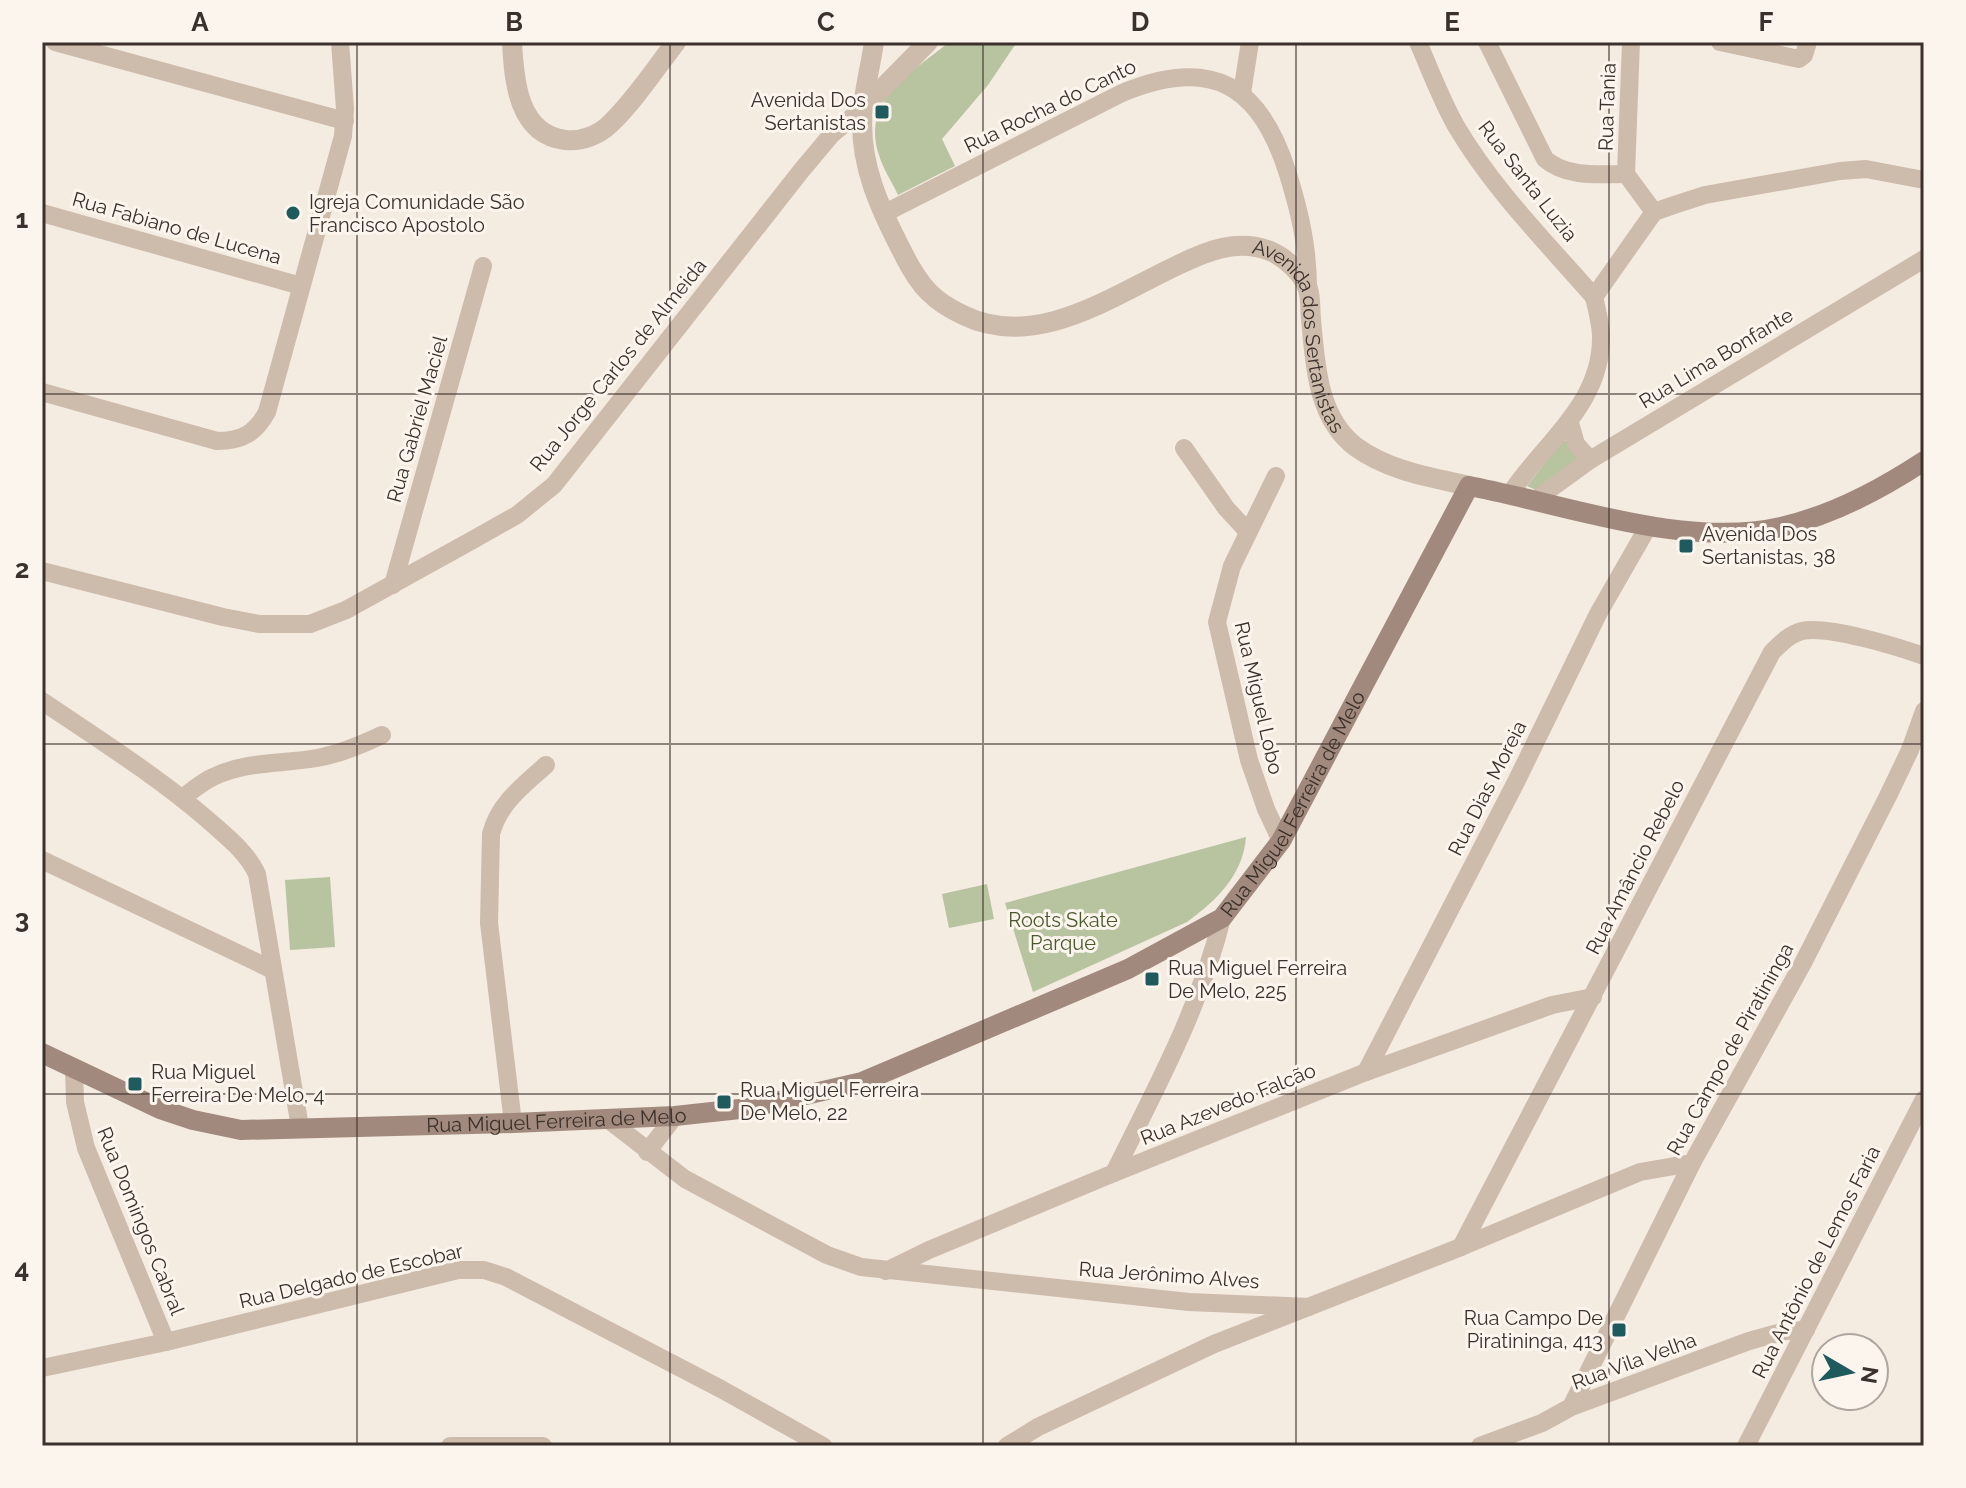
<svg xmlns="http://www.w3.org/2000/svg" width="1966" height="1488" viewBox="0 0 1966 1488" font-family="Raleway,sans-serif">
	<rect width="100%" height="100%" fill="#f4ebe1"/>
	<g fill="#b8c4a0">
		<path d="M949,42H1017L988,85L942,139L955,166L898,195C892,182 883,169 879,155C861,98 911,74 949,42Z"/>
		<polygon points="1563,440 1567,441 1577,458 1575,464 1536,490 1527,486"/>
		<path d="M1246,837C1243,875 1217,900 1187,922L1033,992L1005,903Z"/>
		<polygon points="330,877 335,947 290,950 285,880"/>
		<polygon points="987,884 994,919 949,928 942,894"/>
	</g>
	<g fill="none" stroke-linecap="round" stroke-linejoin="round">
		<g stroke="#cdbbac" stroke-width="18">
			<polyline points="55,42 345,121"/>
			<path d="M1418,42C1430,70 1441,99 1456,126C1493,189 1546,242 1594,297"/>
			<path d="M1487,42L1545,159C1567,178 1599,174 1626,174"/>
			<polyline points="1631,42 1626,174 1654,212"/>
			<polyline points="1720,42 1799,59 1804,55 1808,42"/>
			<polyline points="1242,93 1250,42"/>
			<polyline points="42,213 301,286"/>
			<path d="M883,214L1122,93C1211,56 1260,84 1288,174C1300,213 1308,248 1308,288"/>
			<path d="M42,392L217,441C241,441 255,434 267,412L343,136L345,109L340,42"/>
			<polyline points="1570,423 1576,444 1590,460"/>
			<polyline points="1184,448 1226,508 1248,532"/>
			<polyline points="1276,476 1232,566 1217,622 1249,760 1266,809 1281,841"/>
			<path d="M1510,494C1545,441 1603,404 1601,334C1600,322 1597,309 1594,297L1654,212L1674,205L1705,195L1840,171L1866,169L1924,180"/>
			<polyline points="1535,500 1590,460 1924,259"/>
			<polyline points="42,571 223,617 259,624 310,624 346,610 469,542 517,515 554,485 801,171 832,134 862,109"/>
			<polyline points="393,585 483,266"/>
			<path d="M42,701C98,739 157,776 208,820C227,837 246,851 257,874L300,1127"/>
			<path d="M182,798C192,791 202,782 213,777C246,761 283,764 317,758C340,754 361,745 382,735"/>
			<polyline points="42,860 273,970"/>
			<polyline points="74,1068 75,1102 86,1148 166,1342"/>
			<polyline points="1366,1072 1516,782 1598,614 1649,525"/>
			<polyline points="606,1118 685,1179 827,1255 861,1267 1189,1302 1309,1307"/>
			<path d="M513,1123L489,923L491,834C499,803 523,786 546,765"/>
			<polyline points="647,1152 675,1116"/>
			<path d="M1114,1173C1155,1090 1200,1008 1222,918"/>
			<path d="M1461,1247L1772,652C1781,643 1790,634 1802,631C1828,625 1898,647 1924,656"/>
			<polyline points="886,1271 929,1250 1114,1173 1366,1072 1552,1005 1593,997"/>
			<polyline points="42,1368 166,1342 458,1270 484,1270 506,1277 721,1389 823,1446"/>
			<polyline points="1571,1407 1692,1163 1803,963 1888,796 1910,750 1924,711"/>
			<polyline points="450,1446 543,1446"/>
			<polyline points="1007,1446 1038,1427 1214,1344 1461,1247 1640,1172 1692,1163"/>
			<polyline points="1480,1446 1542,1423 1571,1407 1749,1341 1785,1331 1806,1330"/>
			<polyline points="1746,1446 1924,1099"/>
		</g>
		<g stroke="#cdbbac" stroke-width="20">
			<path d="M512,42C514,81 518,134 565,140C581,142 599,135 610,124C635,100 655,69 676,42"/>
			<path id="s1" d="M874,42C871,64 865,86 863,108C857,162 881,211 905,257C920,286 933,301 963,315C1036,351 1112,296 1178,265C1207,251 1238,238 1270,251C1285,257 1303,274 1308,289C1311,298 1310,310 1311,319C1315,363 1317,418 1356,447C1389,471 1430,477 1469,486"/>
			<polyline points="862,109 928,42"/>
		</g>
		<path stroke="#a18a7d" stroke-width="20" id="s2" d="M42,1053L160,1109L193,1120L241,1130L513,1123L675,1116L749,1108L862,1082L1128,969L1222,918L1281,841L1469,486C1565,504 1684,549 1781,527C1833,515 1880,490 1924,461"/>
	</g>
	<path fill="none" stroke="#3b302b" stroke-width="2" stroke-opacity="0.55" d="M357,42V1446M670,42V1446M983,42V1446M1296,42V1446M1609,42V1446M42,394H1924M42,744H1924M42,1094H1924"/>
	<g fill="#1f5a5e" stroke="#fbf5ee" stroke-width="3">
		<rect x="874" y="104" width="16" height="16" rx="4"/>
		<circle cx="293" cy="213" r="8"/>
		<rect x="1678" y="538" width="16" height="16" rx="4"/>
		<rect x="1144" y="971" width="16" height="16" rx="4"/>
		<rect x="127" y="1076" width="16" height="16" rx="4"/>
		<rect x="716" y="1094" width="16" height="16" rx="4"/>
		<rect x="1611" y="1322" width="16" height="16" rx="4"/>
	</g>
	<g text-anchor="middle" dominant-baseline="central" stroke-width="6" stroke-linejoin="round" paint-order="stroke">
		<g font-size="20" fill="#3b302b" stroke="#fbf5ee" text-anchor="start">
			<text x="866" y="100" text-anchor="end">Avenida Dos<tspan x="866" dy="23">Sertanistas</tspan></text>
			<text x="309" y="202">Igreja Comunidade São<tspan x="309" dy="23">Francisco Apostolo</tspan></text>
			<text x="1702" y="534">Avenida Dos<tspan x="1702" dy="23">Sertanistas, 38</tspan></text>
			<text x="1168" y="968">Rua Miguel Ferreira<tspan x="1168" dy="23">De Melo, 225</tspan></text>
			<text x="151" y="1072">Rua Miguel<tspan x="151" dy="23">Ferreira De Melo, 4</tspan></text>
			<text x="740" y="1090">Rua Miguel Ferreira<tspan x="740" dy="23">De Melo, 22</tspan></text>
			<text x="1603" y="1318" text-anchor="end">Rua Campo De<tspan x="1603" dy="23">Piratininga, 413</tspan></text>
		</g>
		<g font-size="20" fill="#3b302b" stroke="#fbf5ee">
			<text transform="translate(1050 106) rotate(-26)">Rua Rocha do Canto</text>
			<text transform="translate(1607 107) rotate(-88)">Rua Tania</text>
			<text transform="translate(1528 181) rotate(52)">Rua Santa Luzia</text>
			<text transform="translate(177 228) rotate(16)">Rua Fabiano de Lucena</text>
			<text stroke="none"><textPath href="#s1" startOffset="726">Avenida dos Sertanistas</textPath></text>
			<text transform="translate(1716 358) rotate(-31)">Rua Lima Bonfante</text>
			<text transform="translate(618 365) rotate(-51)">Rua Jorge Carlos de Almeida</text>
			<text transform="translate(417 419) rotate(-74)">Rua Gabriel Maciel</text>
			<text transform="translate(1259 698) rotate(77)">Rua Miguel Lobo</text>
			<text transform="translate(1487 788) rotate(-63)">Rua Dias Moreia</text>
			<text stroke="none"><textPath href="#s2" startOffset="1370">Rua Miguel Ferreira de Melo</textPath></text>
			<text transform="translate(1635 867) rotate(-63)">Rua Amâncio Rebelo</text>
			<text transform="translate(1730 1049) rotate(-61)">Rua Campo de Piratininga</text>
			<text transform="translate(1228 1104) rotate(-22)">Rua Azevedo Falcão</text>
			<text stroke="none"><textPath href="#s2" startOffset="530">Rua Miguel Ferreira de Melo</textPath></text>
			<text transform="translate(141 1221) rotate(68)">Rua Domingos Cabral</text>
			<text transform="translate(1816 1262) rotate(-63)">Rua Antônio de Lemos Faria</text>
			<text transform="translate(1169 1275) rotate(4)">Rua Jerônimo Alves</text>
			<text transform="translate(351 1276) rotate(-13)">Rua Delgado de Escobar</text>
			<text transform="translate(1634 1361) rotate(-20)">Rua Vila Velha</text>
		</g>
		<g font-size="20" fill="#4a5a2e" stroke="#fbf5ee">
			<text x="1063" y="920">Roots Skate<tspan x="1063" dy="23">Parque</tspan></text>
		</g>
	</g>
	<rect width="1966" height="1488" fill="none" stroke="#fbf5ee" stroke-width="88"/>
	<g transform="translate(1850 1372) rotate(99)"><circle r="38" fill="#fbf5ee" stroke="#aea6a0" stroke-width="2"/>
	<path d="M0-6L14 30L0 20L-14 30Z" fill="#1f5a5e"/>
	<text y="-12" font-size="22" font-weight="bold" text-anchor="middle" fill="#3b302b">N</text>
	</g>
	<rect x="44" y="44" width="1878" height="1400" fill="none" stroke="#3b302b" stroke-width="3"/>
	<g font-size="26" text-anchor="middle" font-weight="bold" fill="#3b302b">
		<text x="200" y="31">A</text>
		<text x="514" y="31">B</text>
		<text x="826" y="31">C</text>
		<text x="1140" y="31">D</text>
		<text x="1452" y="31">E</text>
		<text x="1766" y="31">F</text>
		<text x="22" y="228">1</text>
		<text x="22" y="578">2</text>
		<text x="22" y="928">3</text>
		<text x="22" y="1278">4</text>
	</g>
</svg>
